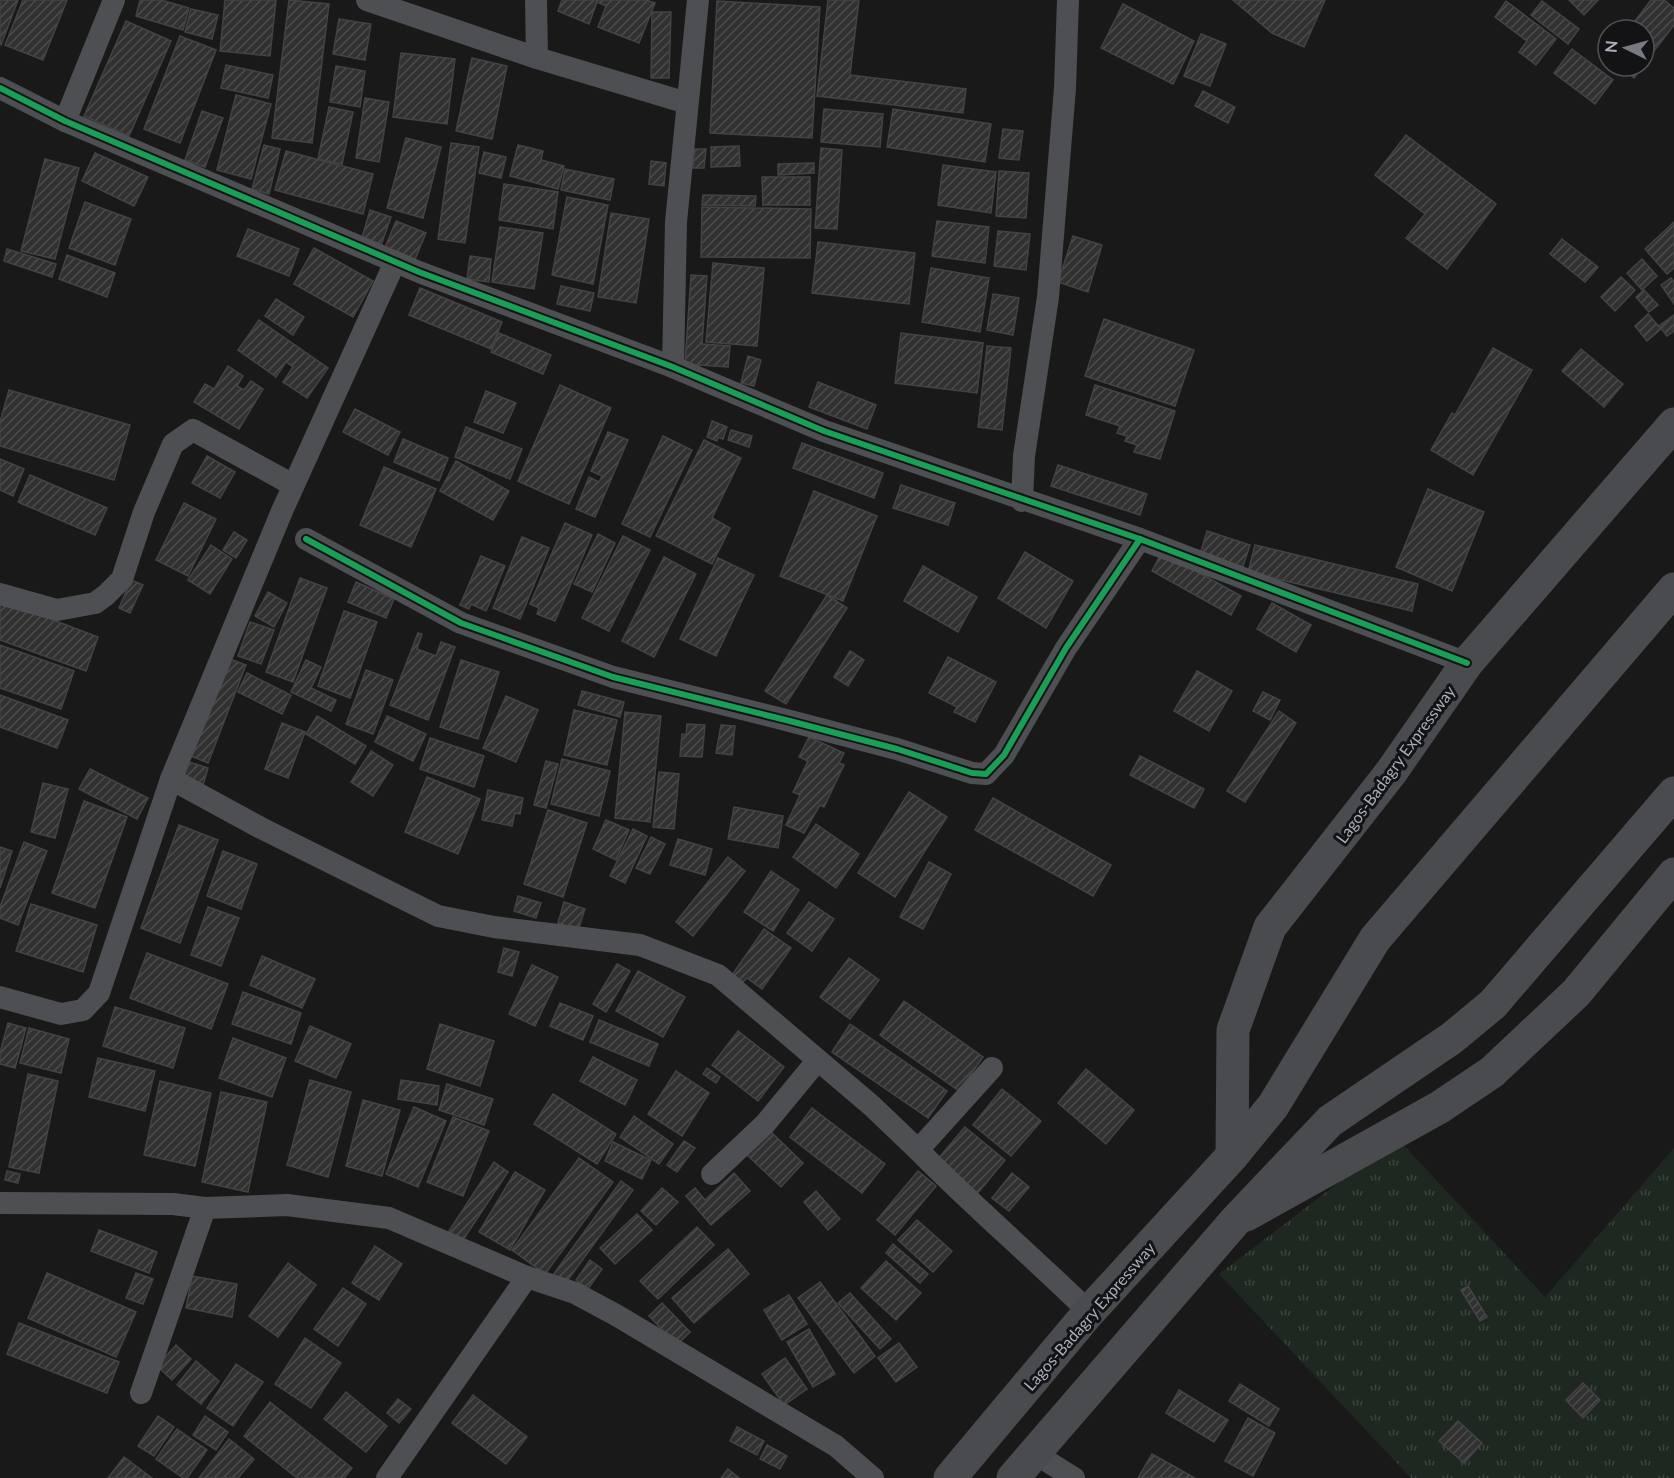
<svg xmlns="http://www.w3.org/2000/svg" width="1674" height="1478" viewBox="0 0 1674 1478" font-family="Lato,sans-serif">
	<defs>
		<pattern id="grass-tufts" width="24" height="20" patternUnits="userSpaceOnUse" patternTransform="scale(1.5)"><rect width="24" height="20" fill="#1e2720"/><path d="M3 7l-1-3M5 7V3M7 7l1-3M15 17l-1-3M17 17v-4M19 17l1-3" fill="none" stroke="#3c443e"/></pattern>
		<pattern id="building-hatch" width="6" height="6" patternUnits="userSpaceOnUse" patternTransform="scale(1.5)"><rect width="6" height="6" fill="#313131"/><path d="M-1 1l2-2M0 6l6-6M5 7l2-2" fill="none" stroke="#4c4c4d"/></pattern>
	</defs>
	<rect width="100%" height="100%" fill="#191919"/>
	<polygon fill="url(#grass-tufts)" points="1397,1138 1545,1297 1674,1148 1674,1478 1411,1478 1219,1274"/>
	<g fill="url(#building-hatch)" stroke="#424345" stroke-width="1.5">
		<polygon points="0,0 18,0 1,45 0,44"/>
		<polygon points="23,0 67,0 43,60 5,45"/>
		<polygon points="140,0 161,0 189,8 183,30 136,16"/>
		<polygon points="225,0 276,0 270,56 220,51"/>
		<polygon points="289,0 329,4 312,143 272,138"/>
		<polygon points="562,0 646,0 655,3 639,43 598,27 606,6 597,2 589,24 558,11"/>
		<polygon points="828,0 859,0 850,75 966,89 963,113 817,96"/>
		<polygon points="1233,0 1325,0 1304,47 1272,33"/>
		<polygon points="1569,0 1598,0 1584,15"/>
		<polygon points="1651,0 1664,0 1674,8 1674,25 1644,64 1644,30 1628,30"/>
		<polygon points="717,1 820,7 812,138 710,133"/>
		<polygon points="1506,1 1556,39 1536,65 1519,52 1527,41 1495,17"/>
		<polygon points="1542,1 1579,29 1568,44 1531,15"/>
		<polygon points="1123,4 1194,41 1173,84 1101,48"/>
		<polygon points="191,9 218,15 212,39 185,32"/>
		<polygon points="652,12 671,12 669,78 651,78"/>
		<polygon points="339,19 371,24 365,60 333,54"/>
		<polygon points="126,21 171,41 129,136 84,116"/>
		<polygon points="1201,34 1226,44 1210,86 1184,76"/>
		<polygon points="180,36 216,50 180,143 144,129"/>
		<polygon points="1572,49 1613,80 1595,104 1554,73"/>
		<polygon points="401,53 455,59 447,124 393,117"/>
		<polygon points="472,58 507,66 492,139 456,131"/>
		<polygon points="226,65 273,75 268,98 221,88"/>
		<polygon points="336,66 365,71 360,107 330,102"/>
		<polygon points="1619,66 1643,66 1634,78"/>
		<polygon points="1203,91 1235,107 1228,123 1195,106"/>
		<polygon points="236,95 271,104 251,179 217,170"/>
		<polygon points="365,98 389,102 379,162 356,158"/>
		<polygon points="329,107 353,112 342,164 318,159"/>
		<polygon points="824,109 883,114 880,147 821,142"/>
		<polygon points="893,109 991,124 985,162 887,147"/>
		<polygon points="202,111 223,118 205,167 185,160"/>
		<polygon points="1003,129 1023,131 1019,160 999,158"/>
		<polygon points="1406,135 1496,204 1447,269 1406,238 1425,214 1375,175"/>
		<polygon points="406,138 441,147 423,218 387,208"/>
		<polygon points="451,143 479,147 465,243 438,239"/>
		<polygon points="264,145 280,149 269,194 252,189"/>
		<polygon points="518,145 543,151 541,160 564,166 558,189 510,176"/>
		<polygon points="739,146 740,166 711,167 711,147"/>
		<polygon points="821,148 842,150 837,229 815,228"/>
		<polygon points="695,149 706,149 704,168 693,168"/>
		<polygon points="286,151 373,174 363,214 275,190"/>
		<polygon points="484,152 506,157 501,178 479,173"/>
		<polygon points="95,153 148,177 134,206 82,181"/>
		<polygon points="45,159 79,168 55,259 21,251"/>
		<polygon points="651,161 666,163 664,186 649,184"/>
		<polygon points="814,163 814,173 778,175 778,164"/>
		<polygon points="943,165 996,172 991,213 938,205"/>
		<polygon points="565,169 614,179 610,200 561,190"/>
		<polygon points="999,171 1029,173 1026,218 996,216"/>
		<polygon points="762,177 810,177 810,205 763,205"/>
		<polygon points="504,184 558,192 553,229 499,220"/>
		<polygon points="703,195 756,196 755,206 702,205"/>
		<polygon points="567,197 608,205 593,284 552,275"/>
		<polygon points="85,202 131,219 115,265 69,248"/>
		<polygon points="702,207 811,209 810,258 701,257"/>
		<polygon points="370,210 391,217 380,248 361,241"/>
		<polygon points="611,213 649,219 636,303 598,297"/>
		<polygon points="396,221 426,233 414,262 384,250"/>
		<polygon points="937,221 989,227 985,263 932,256"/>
		<polygon points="1674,222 1674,268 1667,274 1645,249"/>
		<polygon points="500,227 543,233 534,289 492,282"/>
		<polygon points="248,229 299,249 289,276 237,256"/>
		<polygon points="998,231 1030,234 1026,270 994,266"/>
		<polygon points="1073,236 1102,245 1088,292 1058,282"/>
		<polygon points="1562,239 1598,267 1585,282 1550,254"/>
		<polygon points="818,242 915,253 909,304 812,293"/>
		<polygon points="314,248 373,281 353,317 294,284"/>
		<polygon points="7,249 56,264 52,277 4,261"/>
		<polygon points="67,255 115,273 107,297 59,279"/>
		<polygon points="470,256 491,259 489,282 467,279"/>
		<polygon points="1642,259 1657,276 1642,290 1627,273"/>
		<polygon points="713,263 764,268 757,346 706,342"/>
		<polygon points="931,268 989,278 980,332 922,322"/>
		<polygon points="691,275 707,276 702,344 730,346 728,367 685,364"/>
		<polygon points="1621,277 1635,290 1615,311 1601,297"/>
		<polygon points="1671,278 1674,282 1674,304 1661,285"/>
		<polygon points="561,286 594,293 590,311 557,304"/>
		<polygon points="420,288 502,322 491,349 409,315"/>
		<polygon points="1644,290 1658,305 1649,312 1636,297"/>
		<polygon points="993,294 1019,298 1013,335 987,330"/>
		<polygon points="276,299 304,317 293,335 265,316"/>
		<polygon points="1648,314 1661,329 1647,341 1635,326"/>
		<polygon points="1674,315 1674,331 1667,336 1659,326"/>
		<polygon points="1104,319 1194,350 1175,406 1085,376"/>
		<polygon points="259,320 328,368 307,398 283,382 293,367 286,362 276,377 238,350"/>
		<polygon points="499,333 551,355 543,374 491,352"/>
		<polygon points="901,333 983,343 977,393 895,383"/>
		<polygon points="987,346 1011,348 1002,430 978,427"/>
		<polygon points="1493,348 1532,370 1473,475 1431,450 1452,413 1455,415"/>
		<polygon points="1581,349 1623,384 1604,407 1562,371"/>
		<polygon points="748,356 761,360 754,386 741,383"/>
		<polygon points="228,366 243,376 237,386 244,390 251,381 263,389 239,429 194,402 205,384 214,389"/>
		<polygon points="818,382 876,405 867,429 809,407"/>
		<polygon points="560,385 611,408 569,504 518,481"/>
		<polygon points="1095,385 1175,411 1160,459 1134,452 1137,445 1125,441 1127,436 1117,433 1120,426 1086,415"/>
		<polygon points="9,390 130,425 114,480 0,446 0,422"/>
		<polygon points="486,391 516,403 503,433 474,422"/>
		<polygon points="355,409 400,432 388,455 343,432"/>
		<polygon points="712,421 727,427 723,439 718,437 717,441 707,437"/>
		<polygon points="466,427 522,449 510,479 455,457"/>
		<polygon points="731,430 752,436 749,447 728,440"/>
		<polygon points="608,432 628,440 595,517 576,509 589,477 599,482 602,476 591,471"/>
		<polygon points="663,436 692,450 650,537 622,524"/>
		<polygon points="403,439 448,458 439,481 394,462"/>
		<polygon points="704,440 741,458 712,518 730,528 712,564 656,536"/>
		<polygon points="802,443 883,473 874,498 793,468"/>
		<polygon points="207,456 235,472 220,498 192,483"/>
		<polygon points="0,459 24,469 13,496 0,490"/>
		<polygon points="456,461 509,491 493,520 440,491"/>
		<polygon points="1058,465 1147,494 1140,515 1051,486"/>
		<polygon points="384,467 436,489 411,547 360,525"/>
		<polygon points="30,475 107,508 95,535 18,502"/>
		<polygon points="901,485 955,503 948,525 893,508"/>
		<polygon points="1428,489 1484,512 1452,591 1396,567"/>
		<polygon points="814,491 877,516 843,601 780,576"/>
		<polygon points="184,503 216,519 188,576 156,560"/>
		<polygon points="565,523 592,535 555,621 537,614 539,608 530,604"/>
		<polygon points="1207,531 1250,545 1241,572 1199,558"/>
		<polygon points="234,532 247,540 236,558 223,550"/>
		<polygon points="598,534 615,543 592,592 574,584"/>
		<polygon points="623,536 650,550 609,631 582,618"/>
		<polygon points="522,537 549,548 520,619 493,608"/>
		<polygon points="211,545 232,559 210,594 188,580"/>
		<polygon points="1255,545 1418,584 1412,611 1248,572"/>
		<polygon points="1025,552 1073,581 1046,628 998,598"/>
		<polygon points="1162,552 1241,596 1231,615 1152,571"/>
		<polygon points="481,556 505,566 486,611 471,604 469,609 460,605"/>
		<polygon points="664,557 696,574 654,657 622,641"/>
		<polygon points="718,558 754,575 716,656 680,639"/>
		<polygon points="923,566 977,597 958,632 904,601"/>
		<polygon points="300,578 327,588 293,682 266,672"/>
		<polygon points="131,580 143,585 130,613 119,608"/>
		<polygon points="356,582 394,599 386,618 348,602"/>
		<polygon points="268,592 287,603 274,627 255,616"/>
		<polygon points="827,595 847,608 786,704 765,691"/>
		<polygon points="0,600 98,637 86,671 0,640"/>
		<polygon points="1272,603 1311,625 1296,652 1257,629"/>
		<polygon points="344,611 377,622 350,698 318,686"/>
		<polygon points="250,622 274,630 261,664 238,656"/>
		<polygon points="418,633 422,634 417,649 436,656 441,642 455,647 428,720 390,705"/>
		<polygon points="0,645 74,671 61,709 0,688"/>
		<polygon points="850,651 864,660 848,686 834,677"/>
		<polygon points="948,657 996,682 975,722 954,712 957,707 929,693"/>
		<polygon points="227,658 246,665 208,763 189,755"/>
		<polygon points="306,660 321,667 311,688 336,700 331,711 291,692"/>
		<polygon points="461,660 499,672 478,739 440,727"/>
		<polygon points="366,670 393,680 373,734 346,724"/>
		<polygon points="1197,671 1232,691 1209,731 1174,711"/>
		<polygon points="247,673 291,695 282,714 238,692"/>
		<polygon points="582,691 624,702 620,717 578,705"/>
		<polygon points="1263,692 1280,700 1270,720 1253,711"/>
		<polygon points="0,695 68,720 57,748 0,727"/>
		<polygon points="506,696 538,710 516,762 483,748"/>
		<polygon points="574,710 617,720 607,765 564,755"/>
		<polygon points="1279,711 1296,723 1245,802 1227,791"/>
		<polygon points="625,712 661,716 650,822 615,818"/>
		<polygon points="317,716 366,746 355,764 306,734"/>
		<polygon points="387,716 426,734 413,761 375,742"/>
		<polygon points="282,723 305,732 288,778 265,769"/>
		<polygon points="687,724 705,725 702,757 680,756 682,734 686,735"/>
		<polygon points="721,725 735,726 732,755 716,753"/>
		<polygon points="809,737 844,753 839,763 844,765 824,807 820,805 804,833 786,825 800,795 793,792 808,761 799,757"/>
		<polygon points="430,738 484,756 474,787 420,769"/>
		<polygon points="371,751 393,765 373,796 351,782"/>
		<polygon points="1140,756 1204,789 1194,808 1130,775"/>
		<polygon points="562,759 610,771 599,816 551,804"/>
		<polygon points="546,761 558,764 546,808 534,805"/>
		<polygon points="189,762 208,768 203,785 183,779"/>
		<polygon points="90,769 148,798 137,819 79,789"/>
		<polygon points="659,772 679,774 674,829 653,827"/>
		<polygon points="427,777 480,799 458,854 405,832"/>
		<polygon points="43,783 68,789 55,838 31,832"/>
		<polygon points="488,790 523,798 520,814 515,813 512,826 482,820"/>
		<polygon points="909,792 947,817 895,897 858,873"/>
		<polygon points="993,798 1111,865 1093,896 975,830"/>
		<polygon points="84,801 127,817 95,908 52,893"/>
		<polygon points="734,807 783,816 778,848 728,839"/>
		<polygon points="548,810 587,823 563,897 524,884"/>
		<polygon points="606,820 629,830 616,860 593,849"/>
		<polygon points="816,824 859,854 836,888 793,857"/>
		<polygon points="179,825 218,840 180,943 141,928"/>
		<polygon points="633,829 647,836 625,883 610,876"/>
		<polygon points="651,837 665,844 650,874 636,868"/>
		<polygon points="678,839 712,849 705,875 670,865"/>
		<polygon points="24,842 47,851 18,925 0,918 0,907"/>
		<polygon points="0,847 12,851 0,888"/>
		<polygon points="223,851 257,864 241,909 207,896"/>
		<polygon points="728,857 745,871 693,936 676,922"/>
		<polygon points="929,862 951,874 923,929 900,917"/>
		<polygon points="771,871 799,890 773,931 744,912"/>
		<polygon points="518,896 541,903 536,918 514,911"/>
		<polygon points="564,902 585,909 578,930 558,923"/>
		<polygon points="809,902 834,919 812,951 787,933"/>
		<polygon points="31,904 97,925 83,972 16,951"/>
		<polygon points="208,907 239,918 221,966 191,955"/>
		<polygon points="764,929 791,948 762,989 747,978 743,982 732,975"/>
		<polygon points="504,948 519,952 512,976 498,972"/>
		<polygon points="147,953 228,984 211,1029 130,998"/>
		<polygon points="262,956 315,979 302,1008 250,985"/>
		<polygon points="849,958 879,980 850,1019 820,997"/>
		<polygon points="617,964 630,971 606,1012 593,1004"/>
		<polygon points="532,965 558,977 535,1026 509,1014"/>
		<polygon points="638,971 685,997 663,1037 616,1011"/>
		<polygon points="243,992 301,1013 291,1044 232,1024"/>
		<polygon points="904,1001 983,1057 959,1091 880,1035"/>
		<polygon points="560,1003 593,1016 583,1040 550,1026"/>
		<polygon points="115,1007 185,1028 173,1068 103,1046"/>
		<polygon points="599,1020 658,1044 649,1066 590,1042"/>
		<polygon points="8,1023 26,1028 15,1068 0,1064 0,1053"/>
		<polygon points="440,1024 494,1041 480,1086 427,1069"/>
		<polygon points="850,1024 947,1091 928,1118 832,1052"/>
		<polygon points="310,1026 351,1044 336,1078 295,1061"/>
		<polygon points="29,1028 69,1039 61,1073 20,1063"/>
		<polygon points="738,1031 784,1067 758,1101 712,1065"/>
		<polygon points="233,1038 286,1058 272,1097 219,1078"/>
		<polygon points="593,1057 637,1080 625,1105 580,1081"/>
		<polygon points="98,1058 155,1071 145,1111 89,1097"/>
		<polygon points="707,1068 720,1077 716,1083 703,1074"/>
		<polygon points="1086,1069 1134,1110 1106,1144 1058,1103"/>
		<polygon points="676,1071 709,1093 682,1136 648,1114"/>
		<polygon points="28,1074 58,1081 39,1173 9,1167"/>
		<polygon points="310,1080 351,1092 328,1177 287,1165"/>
		<polygon points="401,1080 439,1086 437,1105 398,1099"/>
		<polygon points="160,1081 211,1093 195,1166 144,1155"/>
		<polygon points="447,1084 493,1099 484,1125 439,1110"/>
		<polygon points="1002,1089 1041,1121 1011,1156 973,1125"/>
		<polygon points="221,1092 267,1102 248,1192 202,1182"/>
		<polygon points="553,1094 616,1134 597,1164 534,1124"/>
		<polygon points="363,1100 400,1110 382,1176 346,1166"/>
		<polygon points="414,1107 446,1121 418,1187 386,1174"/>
		<polygon points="812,1108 885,1164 862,1193 790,1137"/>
		<polygon points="634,1116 673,1144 659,1164 620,1137"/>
		<polygon points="453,1117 489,1131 463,1196 427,1182"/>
		<polygon points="965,1127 1005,1160 977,1194 937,1160"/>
		<polygon points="768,1129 803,1163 781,1187 745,1153"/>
		<polygon points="684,1141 695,1148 677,1172 667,1165"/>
		<polygon points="613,1142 651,1160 642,1179 605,1161"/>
		<polygon points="579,1158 613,1182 545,1274 512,1250"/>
		<polygon points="494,1162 508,1172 461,1243 447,1234"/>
		<polygon points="7,1171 20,1174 18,1183 5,1180"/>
		<polygon points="918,1171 936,1186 895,1235 877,1220"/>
		<polygon points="515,1172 545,1190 510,1250 479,1232"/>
		<polygon points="734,1173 750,1191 711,1225 686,1196 695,1188 705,1200"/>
		<polygon points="1012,1173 1029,1187 1009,1211 992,1198"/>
		<polygon points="621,1181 633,1190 565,1284 553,1275"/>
		<polygon points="662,1188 678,1202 656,1225 641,1211"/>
		<polygon points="816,1191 840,1219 828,1230 804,1202"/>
		<polygon points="637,1214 652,1230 615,1264 600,1248"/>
		<polygon points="917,1220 952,1251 933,1272 898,1240"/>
		<polygon points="697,1227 714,1245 658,1299 640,1281"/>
		<polygon points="99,1230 157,1252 149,1273 91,1251"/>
		<polygon points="893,1244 928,1274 920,1283 886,1253"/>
		<polygon points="375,1246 402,1264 379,1300 352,1283"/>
		<polygon points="728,1249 749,1274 694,1323 672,1298"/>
		<polygon points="590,1260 602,1269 588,1289 576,1280"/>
		<polygon points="886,1261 921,1293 896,1320 861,1288"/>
		<polygon points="288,1263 316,1285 278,1337 249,1316"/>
		<polygon points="47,1273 136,1312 116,1357 28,1318"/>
		<polygon points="136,1273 153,1279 143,1304 126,1298"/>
		<polygon points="192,1276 237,1284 232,1317 186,1308"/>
		<polygon points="820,1282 875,1356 854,1373 798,1298"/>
		<polygon points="1468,1286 1487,1317 1480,1321 1461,1290"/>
		<polygon points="343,1288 366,1304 338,1346 314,1329"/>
		<polygon points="850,1293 891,1339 880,1349 838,1303"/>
		<polygon points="789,1295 807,1324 782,1340 764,1310"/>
		<polygon points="662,1303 690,1332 677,1345 649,1316"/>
		<polygon points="19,1323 119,1362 107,1393 7,1354"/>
		<polygon points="809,1329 835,1374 813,1387 787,1342"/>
		<polygon points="305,1338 341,1363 311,1408 275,1384"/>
		<polygon points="899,1343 917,1367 896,1382 878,1358"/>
		<polygon points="176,1345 191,1359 172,1380 157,1366"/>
		<polygon points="785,1358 807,1389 784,1405 762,1374"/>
		<polygon points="196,1361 219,1381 201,1404 177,1385"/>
		<polygon points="236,1364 263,1382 233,1426 207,1408"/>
		<polygon points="1583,1383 1600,1400 1583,1418 1566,1400"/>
		<polygon points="1240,1384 1279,1409 1269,1426 1229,1401"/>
		<polygon points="1179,1390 1228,1420 1214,1442 1166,1413"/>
		<polygon points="346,1392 387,1426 366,1452 324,1419"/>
		<polygon points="473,1395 527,1437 506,1464 452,1423"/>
		<polygon points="398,1399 411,1409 399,1423 387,1413"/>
		<polygon points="270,1402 352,1468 344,1478 297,1478 244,1436"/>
		<polygon points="158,1416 174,1427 154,1456 138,1446"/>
		<polygon points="205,1416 228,1432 216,1450 193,1435"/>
		<polygon points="1248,1418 1275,1433 1253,1476 1225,1461"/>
		<polygon points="1458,1421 1482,1443 1464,1463 1439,1441"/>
		<polygon points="737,1427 764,1441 757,1455 730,1441"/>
		<polygon points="177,1429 207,1450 187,1478 183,1478 156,1459"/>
		<polygon points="229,1439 254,1459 238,1478 199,1478"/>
		<polygon points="767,1445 787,1456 780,1469 760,1459"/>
		<polygon points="1152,1454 1195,1478 1138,1478"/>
		<polygon points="124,1457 152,1478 108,1478"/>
		<polygon points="728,1469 739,1478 721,1478"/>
	</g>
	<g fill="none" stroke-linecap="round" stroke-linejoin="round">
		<g stroke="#4d4f52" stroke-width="22">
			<polyline points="367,0 537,58 687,103"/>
			<polyline points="536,0 537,58"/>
			<polyline points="0,88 65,121 419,272 673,367 824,431 1140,539 1467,663"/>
			<polyline points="65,121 114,0"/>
			<polyline points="673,367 676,222 698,0"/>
			<polyline points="1022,501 1024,456 1048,297 1065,88 1068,0"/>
			<polyline points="306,539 461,623 613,677 786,720 897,749 972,773 986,774 1004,755 1066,648 1140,539"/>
			<polyline points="0,594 57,610 95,603 106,595 122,579 144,512 173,444 193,430 293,485"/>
			<polyline points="171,779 261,828 438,916 494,927 640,945 718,975 872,1106 918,1150 992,1068"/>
			<polyline points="0,997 61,1014 83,1010 99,993 171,779 282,511 395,262"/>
			<path d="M918,1150C973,1206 1033,1257 1089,1312"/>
			<polyline points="712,1174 765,1124 817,1061"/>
			<polyline points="0,1203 173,1204 205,1208 287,1205 389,1218 527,1277 575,1293 616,1315 836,1446 873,1478"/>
			<polyline points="141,1393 205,1208"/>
			<polyline points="1034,1453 1074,1478"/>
			<polyline points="387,1478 527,1277"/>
		</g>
		<g stroke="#4a4b4e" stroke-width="33">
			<polyline points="1232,1156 1233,1030 1270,927 1392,771 1467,663 1674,424"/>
			<polyline points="1246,1215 1440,1107 1492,1072 1576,993 1674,874"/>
		</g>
		<g stroke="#4a4b4f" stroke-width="33">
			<polyline points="950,1478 1089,1312 1232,1156 1273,1106 1375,939 1674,589"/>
			<polyline points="1013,1478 1236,1220 1330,1121 1452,1038 1493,1004 1674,793"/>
		</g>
		<g stroke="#131315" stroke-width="10">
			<g id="cycleway">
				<polyline points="0,88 65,121 419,272 673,367 824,431 1140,539 1467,663"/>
				<polyline points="306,539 461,623 613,677 786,720 897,749 972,773 986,774 1004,755 1066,648 1140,539"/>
			</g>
		</g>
		<use href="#cycleway" stroke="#1a9f57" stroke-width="6"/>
	</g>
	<g text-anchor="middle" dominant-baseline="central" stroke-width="6" stroke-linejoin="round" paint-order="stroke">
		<g font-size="16" fill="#a9afbb" stroke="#131315">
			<text transform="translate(1395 764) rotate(-54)">Lagos-Badagry Expressway</text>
			<text transform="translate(1089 1316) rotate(-49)">Lagos-Badagry Expressway</text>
		</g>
	</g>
	<g transform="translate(1626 48) rotate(275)"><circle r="28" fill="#131315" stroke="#4f5157" stroke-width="1.5"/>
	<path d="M0-4.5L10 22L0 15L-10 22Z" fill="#777a82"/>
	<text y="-9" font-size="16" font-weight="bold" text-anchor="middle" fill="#a9afbb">N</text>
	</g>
</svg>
